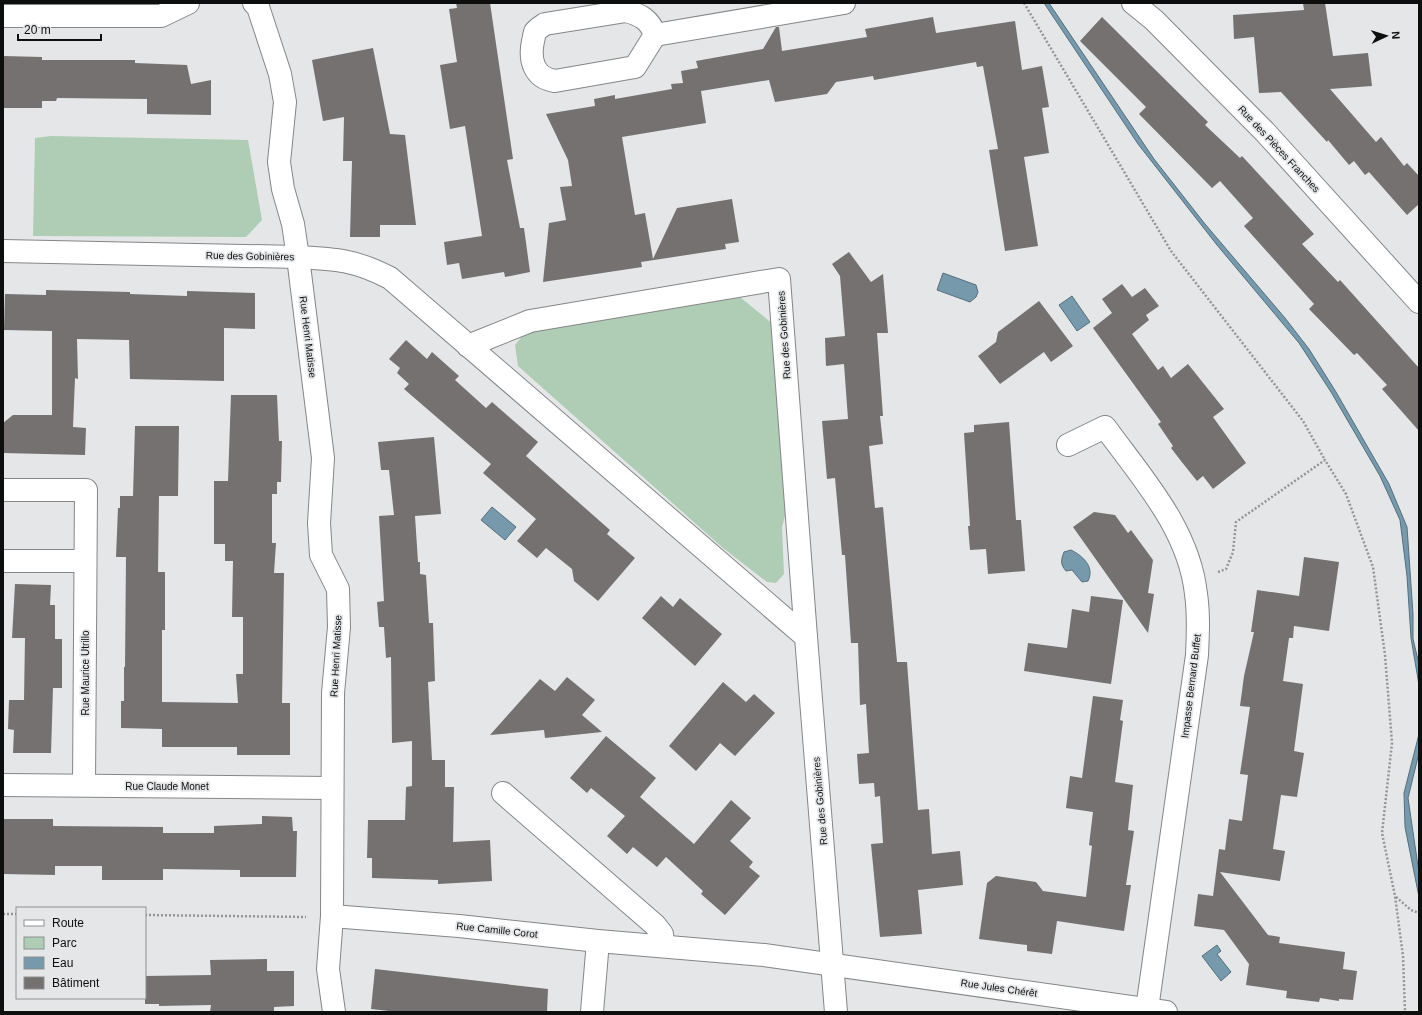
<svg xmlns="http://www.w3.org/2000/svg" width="1422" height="1015" viewBox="0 0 1422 1015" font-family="Helvetica,sans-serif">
	<rect width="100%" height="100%" fill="#e4e6e8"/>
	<g fill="#afcdb5">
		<polygon points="51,136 248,140 262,220 246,237 33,236 35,138"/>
		<polygon points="740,297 774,325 788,505 782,527 784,574 776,583 767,582 723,548 518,366 515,345 529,328 555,323"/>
	</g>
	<g fill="#7699ac" stroke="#566f7d">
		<polygon points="1044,3 1049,3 1154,159 1205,224 1285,318 1309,349 1336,392 1389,484 1407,527 1413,614 1413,639 1419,664 1419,685 1411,638 1407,576 1400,520 1380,476 1331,392 1299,343 1217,245 1138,144"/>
		<polygon points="943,273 976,285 978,292 976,297 970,302 937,290"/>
		<polygon points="1072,296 1090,322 1077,331 1059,305"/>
		<polygon points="492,507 516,527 505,540 481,520"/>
		<path d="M1071,550C1083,556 1095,567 1088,581L1082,582L1072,570L1066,571C1060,564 1061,560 1064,552Z"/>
		<polygon points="1419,734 1419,753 1408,798 1419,873 1419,897 1405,827 1404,793"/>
		<polygon points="1217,945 1221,951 1217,954 1231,972 1221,981 1202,956"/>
	</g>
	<g fill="#747170">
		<polygon points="456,3 490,3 513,159 507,160 520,228 524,228 530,272 505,277 504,272 462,279 459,263 447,265 444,242 482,236 465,126 450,129 440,65 457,62 449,9 457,8"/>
		<polygon points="1303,3 1325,3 1333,56 1368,53 1372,86 1330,89 1376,142 1381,137 1404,166 1407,163 1419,176 1419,204 1407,215 1369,172 1365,175 1354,161 1349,165 1328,140 1327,142 1281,92 1259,93 1254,37 1234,39 1233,15 1304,10"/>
		<polygon points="933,17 936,33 1015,21 1022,70 1042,66 1049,107 1042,108 1049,153 1024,157 1038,246 1005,251 989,150 998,149 983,66 977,67 976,62 874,80 873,76 836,82 827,94 775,102 769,80 701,91 706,123 622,137 635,215 645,213 653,259 677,208 732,199 739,242 725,244 726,249 641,262 642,267 543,282 549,223 566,220 560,187 572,186 568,160 546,114 595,106 594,99 615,95 615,99 672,89 671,84 683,83 681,71 698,68 696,61 763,49 776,27 779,27 782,51 867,37 865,29"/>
		<polygon points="1102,17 1208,122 1205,125 1240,158 1242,156 1314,234 1302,244 1338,282 1340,280 1419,368 1419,431 1382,389 1387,385 1357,353 1354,355 1309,309 1314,304 1244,226 1253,218 1220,181 1212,188 1139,114 1146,107 1080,41"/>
		<polygon points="373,48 390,134 405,135 416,225 380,225 380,237 350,237 352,161 343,161 344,117 323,121 312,60"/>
		<polygon points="3,56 42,57 42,60 135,60 135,63 187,65 191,84 211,80 211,115 147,114 147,99 57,98 56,101 42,101 42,108 3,108"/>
		<polygon points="849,252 871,282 883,274 888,333 877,333 883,416 880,416 883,444 869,446 875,508 883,507 897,662 907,662 918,810 929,809 932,854 960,851 963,885 918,890 922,934 880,937 871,844 883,843 880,796 875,797 874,783 859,784 857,754 869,753 866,704 860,705 858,643 851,643 845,555 842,555 835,478 827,479 822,421 848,419 844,364 826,366 825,338 845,336 840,276 832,264"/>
		<polygon points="1122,284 1132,297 1145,288 1159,306 1146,315 1149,320 1132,334 1158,370 1163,366 1171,378 1188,364 1224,409 1213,417 1246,463 1213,489 1203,476 1197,481 1181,461 1171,448 1173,446 1158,424 1161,422 1093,328 1112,313 1102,299"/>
		<polygon points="46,290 130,292 130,294 187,296 187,291 255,293 255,329 224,328 224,381 130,379 129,340 77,339 78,379 75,378 73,427 86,428 85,455 3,453 3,423 13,415 52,415 52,331 4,330 5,294 46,295"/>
		<polygon points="1039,301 1073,346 1051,362 1044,352 1000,384 978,356 996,342 998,332"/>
		<polygon points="406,340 427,359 432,352 459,376 455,380 486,408 492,402 538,442 526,456 610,530 607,534 635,558 598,601 574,581 572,569 546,548 537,558 517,541 536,519 483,473 491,464 404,389 409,384 397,373 400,368 389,359"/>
		<polygon points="231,395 277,395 279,441 282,441 281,482 277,482 277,494 272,494 272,543 276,543 274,573 284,573 282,703 290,703 290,755 237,755 237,747 162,747 162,729 121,728 121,701 124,701 124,667 125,667 126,557 116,557 118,508 120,508 120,496 133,496 135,426 179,426 178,496 159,496 158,572 165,572 165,630 162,630 162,702 238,703 236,674 243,674 243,617 232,617 233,561 225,561 225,544 214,544 214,481 228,481"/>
		<polygon points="1009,422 1016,520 1021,520 1025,571 988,574 986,549 970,550 968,526 970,526 964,433 974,432 974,425"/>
		<polygon points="434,437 441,514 415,516 418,562 420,562 420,574 426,575 429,623 433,623 435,681 428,682 432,760 445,760 445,787 454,787 453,842 490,840 492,881 438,884 438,880 372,878 372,858 367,858 368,820 405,820 406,787 412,786 412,741 392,743 391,657 386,658 384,627 379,627 377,602 384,601 379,516 394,515 389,470 381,470 378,442"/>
		<polygon points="1094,512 1115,515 1128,533 1131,530 1153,560 1148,593 1154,594 1148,633 1073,527"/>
		<polygon points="1304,557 1339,562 1329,631 1294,626 1293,638 1289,638 1283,681 1303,684 1294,751 1304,753 1297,797 1281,795 1273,849 1285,851 1280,881 1220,872 1268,935 1280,937 1279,943 1345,952 1343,969 1357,971 1353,1000 1339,999 1339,1001 1320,998 1319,1002 1286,998 1287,991 1246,985 1249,964 1224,930 1194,926 1198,894 1213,896 1219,849 1225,850 1229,819 1242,821 1248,775 1240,774 1250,707 1240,706 1244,676 1254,632 1251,632 1257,590 1299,596"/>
		<polygon points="15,584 51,585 50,605 55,605 55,639 62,639 62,688 53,688 51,753 13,753 14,730 8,729 9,700 24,700 25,638 12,638"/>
		<polygon points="661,596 673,607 680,598 722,634 695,666 642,618"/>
		<polygon points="1091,596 1123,600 1111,684 1024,671 1028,643 1067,648 1072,609 1089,612"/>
		<polygon points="567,677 595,700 582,715 602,732 545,738 544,730 490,735 540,679 555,691"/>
		<polygon points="723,682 746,702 754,694 775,713 735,756 720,743 696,771 669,746"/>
		<polygon points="1093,696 1123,700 1120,720 1123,721 1115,782 1133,785 1128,830 1134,831 1126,885 1131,885 1124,931 1057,921 1052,954 1027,951 1027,945 979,939 987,883 996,876 1036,882 1043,891 1086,897 1092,846 1089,845 1093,812 1066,808 1070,776 1082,778"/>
		<polygon points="606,736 656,778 640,797 694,844 731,800 751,818 730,841 753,862 749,867 760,876 725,915 701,894 703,891 666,857 657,867 633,847 627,854 607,836 625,816 591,788 587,793 570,778"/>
		<polygon points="262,816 292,817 293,831 297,831 296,877 240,877 240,870 163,869 163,880 102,880 102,866 55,866 55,875 3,874 3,819 53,819 53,826 163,827 163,833 214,833 214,826 262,824"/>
		<polygon points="267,959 267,971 294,971 294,1006 274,1007 274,1012 210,1012 211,1005 159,1006 159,1004 145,1004 145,976 211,975 210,960"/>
		<polygon points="375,969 548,989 547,1012 398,1012 371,1009"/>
	</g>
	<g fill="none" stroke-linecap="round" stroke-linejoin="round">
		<g stroke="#848688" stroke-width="24">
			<g id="street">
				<polyline points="254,3 258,7 280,74 285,102 279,162 283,189 293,224 298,257 323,458 319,523 321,555 338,589 339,627 333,693 332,916 328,969 334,1012"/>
				<polyline points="1133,3 1154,20 1265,132 1419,302"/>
				<path d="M626,11C641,15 650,20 655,35L635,67L555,81C534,78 529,60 533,41C534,39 534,34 535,32C537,29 542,26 545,24Z"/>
				<polyline points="3,16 161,16 188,3"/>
				<polyline points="655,35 844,3"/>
				<path d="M3,251L298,257C337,259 355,260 390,278L806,637L836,1012"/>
				<polyline points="468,346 530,321 779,279 806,637"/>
				<path d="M1068,445L1105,427C1142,478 1189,529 1196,594C1199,614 1198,634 1197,655L1147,1009"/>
				<polyline points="3,490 86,490 84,785"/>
				<polyline points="3,561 85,561"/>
				<polyline points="3,785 331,788"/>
				<polyline points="503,793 655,925 662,934 663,945"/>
				<polyline points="332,916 459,926 598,941 764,955 1166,1012"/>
				<polyline points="592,1012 598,941"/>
			</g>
		</g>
		<g stroke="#939596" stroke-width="2.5" stroke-dasharray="2 2" stroke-linecap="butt">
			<polyline points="1024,3 1171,251 1303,421 1325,460"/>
			<polyline points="1218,572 1226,569 1233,552 1236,522 1325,460 1346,494 1373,567 1385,655 1392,743 1382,833 1395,896 1403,956 1405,1012"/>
			<polyline points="1396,897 1411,910 1419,913"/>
			<polyline points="3,914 17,914"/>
			<polyline points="145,915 306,917"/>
		</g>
		<use href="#street" stroke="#fff" stroke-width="22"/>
	</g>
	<g text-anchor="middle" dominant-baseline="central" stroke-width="3.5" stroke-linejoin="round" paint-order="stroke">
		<g font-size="10" fill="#0d0e0e" stroke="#e4e6e8">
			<text transform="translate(1279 149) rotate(47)">Rue des Pièces Franches</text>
			<text transform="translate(250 256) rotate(1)">Rue des Gobinières</text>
			<text transform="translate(784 335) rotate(-94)">Rue des Gobinières</text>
			<text transform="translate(308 337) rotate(83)">Rue Henri Matisse</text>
			<text transform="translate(336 656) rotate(-87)">Rue Henri Matisse</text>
			<text transform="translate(85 673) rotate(-90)">Rue Maurice Utrillo</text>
			<text transform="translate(1191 686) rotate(-83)">Impasse Bernard Buffet</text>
			<text x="167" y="786">Rue Claude Monet</text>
			<text transform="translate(820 801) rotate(-95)">Rue des Gobinières</text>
			<text transform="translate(497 930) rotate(6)">Rue Camille Corot</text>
			<text transform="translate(999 988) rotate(8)">Rue Jules Chérêt</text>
		</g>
	</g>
	<rect width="1422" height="1015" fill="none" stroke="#0d0e0e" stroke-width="8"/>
	<rect x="16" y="907" width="130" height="92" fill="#e4e6e8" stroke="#8e9091"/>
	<rect x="24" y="920" width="20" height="6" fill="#ffffff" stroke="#8e9091"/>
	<text x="52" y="927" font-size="12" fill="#0d0e0e">Route</text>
	<rect x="24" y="937" width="20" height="12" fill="#afcdb5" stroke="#8e9091"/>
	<text x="52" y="947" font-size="12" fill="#0d0e0e">Parc</text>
	<rect x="24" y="957" width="20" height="12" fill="#7699ac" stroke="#8e9091"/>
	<text x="52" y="967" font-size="12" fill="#0d0e0e">Eau</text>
	<rect x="24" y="977" width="20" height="12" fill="#747170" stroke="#8e9091"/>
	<text x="52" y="987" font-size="12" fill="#0d0e0e">Bâtiment</text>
	<g transform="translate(1386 36) rotate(86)" stroke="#e4e6e8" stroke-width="3" paint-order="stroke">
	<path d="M0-3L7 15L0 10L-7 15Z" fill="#0d0e0e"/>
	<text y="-6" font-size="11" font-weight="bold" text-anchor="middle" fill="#0d0e0e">N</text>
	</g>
	<path d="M18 34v6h83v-6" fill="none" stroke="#0d0e0e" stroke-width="2"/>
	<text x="24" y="34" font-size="12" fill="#0d0e0e" stroke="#e4e6e8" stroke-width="3" paint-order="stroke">20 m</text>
</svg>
